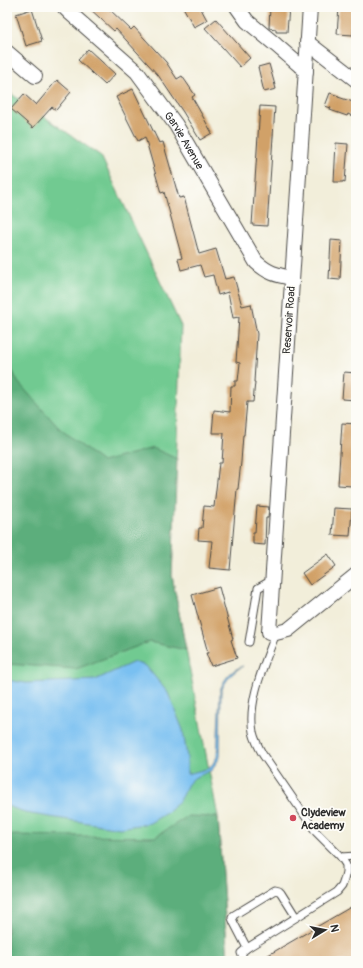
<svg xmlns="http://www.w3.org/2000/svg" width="363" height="968" viewBox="0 0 363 968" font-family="Pangolin,sans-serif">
	<rect width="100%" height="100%" fill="#fdfcf7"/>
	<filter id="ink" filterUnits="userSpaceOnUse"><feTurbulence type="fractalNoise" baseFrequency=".025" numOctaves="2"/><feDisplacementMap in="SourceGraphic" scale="8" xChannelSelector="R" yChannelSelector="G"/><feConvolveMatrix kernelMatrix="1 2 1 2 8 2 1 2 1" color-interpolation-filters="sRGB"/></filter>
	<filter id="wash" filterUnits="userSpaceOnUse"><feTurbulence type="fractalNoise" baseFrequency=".012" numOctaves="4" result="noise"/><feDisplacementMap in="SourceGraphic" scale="16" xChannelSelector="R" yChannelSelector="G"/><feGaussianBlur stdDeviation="0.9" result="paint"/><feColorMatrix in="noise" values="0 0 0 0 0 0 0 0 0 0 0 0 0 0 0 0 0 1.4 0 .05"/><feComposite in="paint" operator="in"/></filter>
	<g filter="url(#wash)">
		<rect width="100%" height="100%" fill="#f2eeda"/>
		<polygon fill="#71ca91" stroke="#4e7a5e" points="7,91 101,156 181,326 172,576 218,817 228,961 7,961"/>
		<g fill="#5cae7b" stroke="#446c53">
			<polygon points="7,359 18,382 59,428 102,462 153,448 177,459 172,576 186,650 149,642 76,669 7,664"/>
			<polygon points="188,816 218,817 228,961 7,961 7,835 155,837"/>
		</g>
		<path fill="#79c0f1" stroke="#52768e" d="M134,662L146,666L168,693L183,730L187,757V774L210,768L217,757L220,690C225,678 230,671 243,666C232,672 226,680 221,691L220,757L212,770L194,778L188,784L179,801L171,810L150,823L120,828L31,814L7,806V680L26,683L95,680Z"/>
		<g id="blocks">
			<g fill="#d1a167">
				<polygon points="88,7 107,7 131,30 134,27 166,62 177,79 182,76 195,95 192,97 212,133 200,140 183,112 158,75 116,29 114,31"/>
				<polygon points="183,7 200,7 207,20 194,27"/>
				<polygon points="270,7 289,7 287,32 276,32 276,29 269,28"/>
				<polygon points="339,7 355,7 353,35 337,34"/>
				<polygon points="32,9 42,41 26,46 16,14"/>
				<polygon points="216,19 250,58 240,67 205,28"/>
				<polygon points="88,49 115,74 105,85 78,60"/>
				<polygon points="269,64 276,89 264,92 258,67"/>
				<polygon points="57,80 71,92 56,110 52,107 33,128 11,109 24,94 36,105"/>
				<polygon points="133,89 159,143 163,142 179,198 184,197 199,254 216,249 225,279 234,277 242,306 251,304 257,334 254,382 255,382 253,402 247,402 244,435 243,435 241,462 238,489 237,489 230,570 209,568 212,541 198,540 199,528 202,528 204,506 214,507 219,463 222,463 224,433 212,433 214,410 230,412 231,386 235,386 235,381 238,381 240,363 236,362 239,317 233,318 228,292 218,295 213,275 204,277 200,265 181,270 178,259 182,258 164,192 161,193 145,137 138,141 116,97"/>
				<polygon points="330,93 339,96 338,97 356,103 352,116 348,114 347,116 330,110 331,108 325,106"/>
				<polygon points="260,106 275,107 267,226 252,225"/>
				<polygon points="336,143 348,144 345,182 343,181 343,182 334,182"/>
				<polygon points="331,240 342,241 340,280 329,279"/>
				<polygon points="344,372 356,373 356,400 342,399"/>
				<polygon points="342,423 356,424 352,486 338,485"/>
				<polygon points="257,506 269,507 268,518 266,518 265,545 253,544 253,532 255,532"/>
				<polygon points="334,508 352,509 350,536 332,535"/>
				<polygon points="328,554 336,566 310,585 302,573"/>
				<polygon points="219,587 233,639 231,640 237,658 211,666 206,653 208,653 192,595"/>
				<polygon points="356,904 356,961 258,961"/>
			</g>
		</g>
	</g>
	<g filter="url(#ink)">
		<use href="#blocks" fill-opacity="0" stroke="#494845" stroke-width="1"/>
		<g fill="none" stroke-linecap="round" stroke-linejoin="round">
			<g stroke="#494845" stroke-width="9">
				<g id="lane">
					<polyline points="249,642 258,588 272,580"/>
					<polyline points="341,857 356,856"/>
					<polyline points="247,948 234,923 232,918 234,915 275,890 279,891 281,893 296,917"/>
					<path d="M244,961L241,953L247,948L337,892L342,886L344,880L346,872V865L341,857L316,832L263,755C259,748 255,741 253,732C247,701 265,663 276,633"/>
				</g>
			</g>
			<g stroke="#494845" stroke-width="16">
				<g id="street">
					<path id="s1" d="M64,7L70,13L137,72L176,125L256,262C268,273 276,275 292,278"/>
					<polyline points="237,7 247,21 276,45 306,71"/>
					<polyline points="310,7 269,632 276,633 288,630 356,575"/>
					<polyline points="307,42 356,80"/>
					<polyline points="7,52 35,76"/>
				</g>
			</g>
			<use href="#lane" stroke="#fff" stroke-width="7"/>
			<use href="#street" stroke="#fff" stroke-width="14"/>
		</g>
	</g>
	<circle fill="#d1495b" stroke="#fdfcf7" stroke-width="1.5" cx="293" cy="818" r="4"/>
	<g text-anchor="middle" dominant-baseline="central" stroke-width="3.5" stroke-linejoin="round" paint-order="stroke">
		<g font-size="11" fill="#2b2b2b" stroke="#fdfcf7">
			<text stroke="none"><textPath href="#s1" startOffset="181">Garvie Avenue</textPath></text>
			<text transform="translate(289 320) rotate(-86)">Reservoir Road</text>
		</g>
		<g font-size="11" font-weight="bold" fill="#2b2b2b" stroke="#fdfcf7" text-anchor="start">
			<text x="301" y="812">Clydeview<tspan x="301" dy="13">Academy</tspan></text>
		</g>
	</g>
	<rect width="363" height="968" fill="none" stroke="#fdfcf7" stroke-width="24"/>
	<g transform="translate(325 930) rotate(80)" stroke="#fdfcf7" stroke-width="3" paint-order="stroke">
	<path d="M0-3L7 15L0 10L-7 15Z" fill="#2b2b2b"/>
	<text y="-6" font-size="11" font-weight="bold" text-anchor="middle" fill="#2b2b2b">N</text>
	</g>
</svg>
